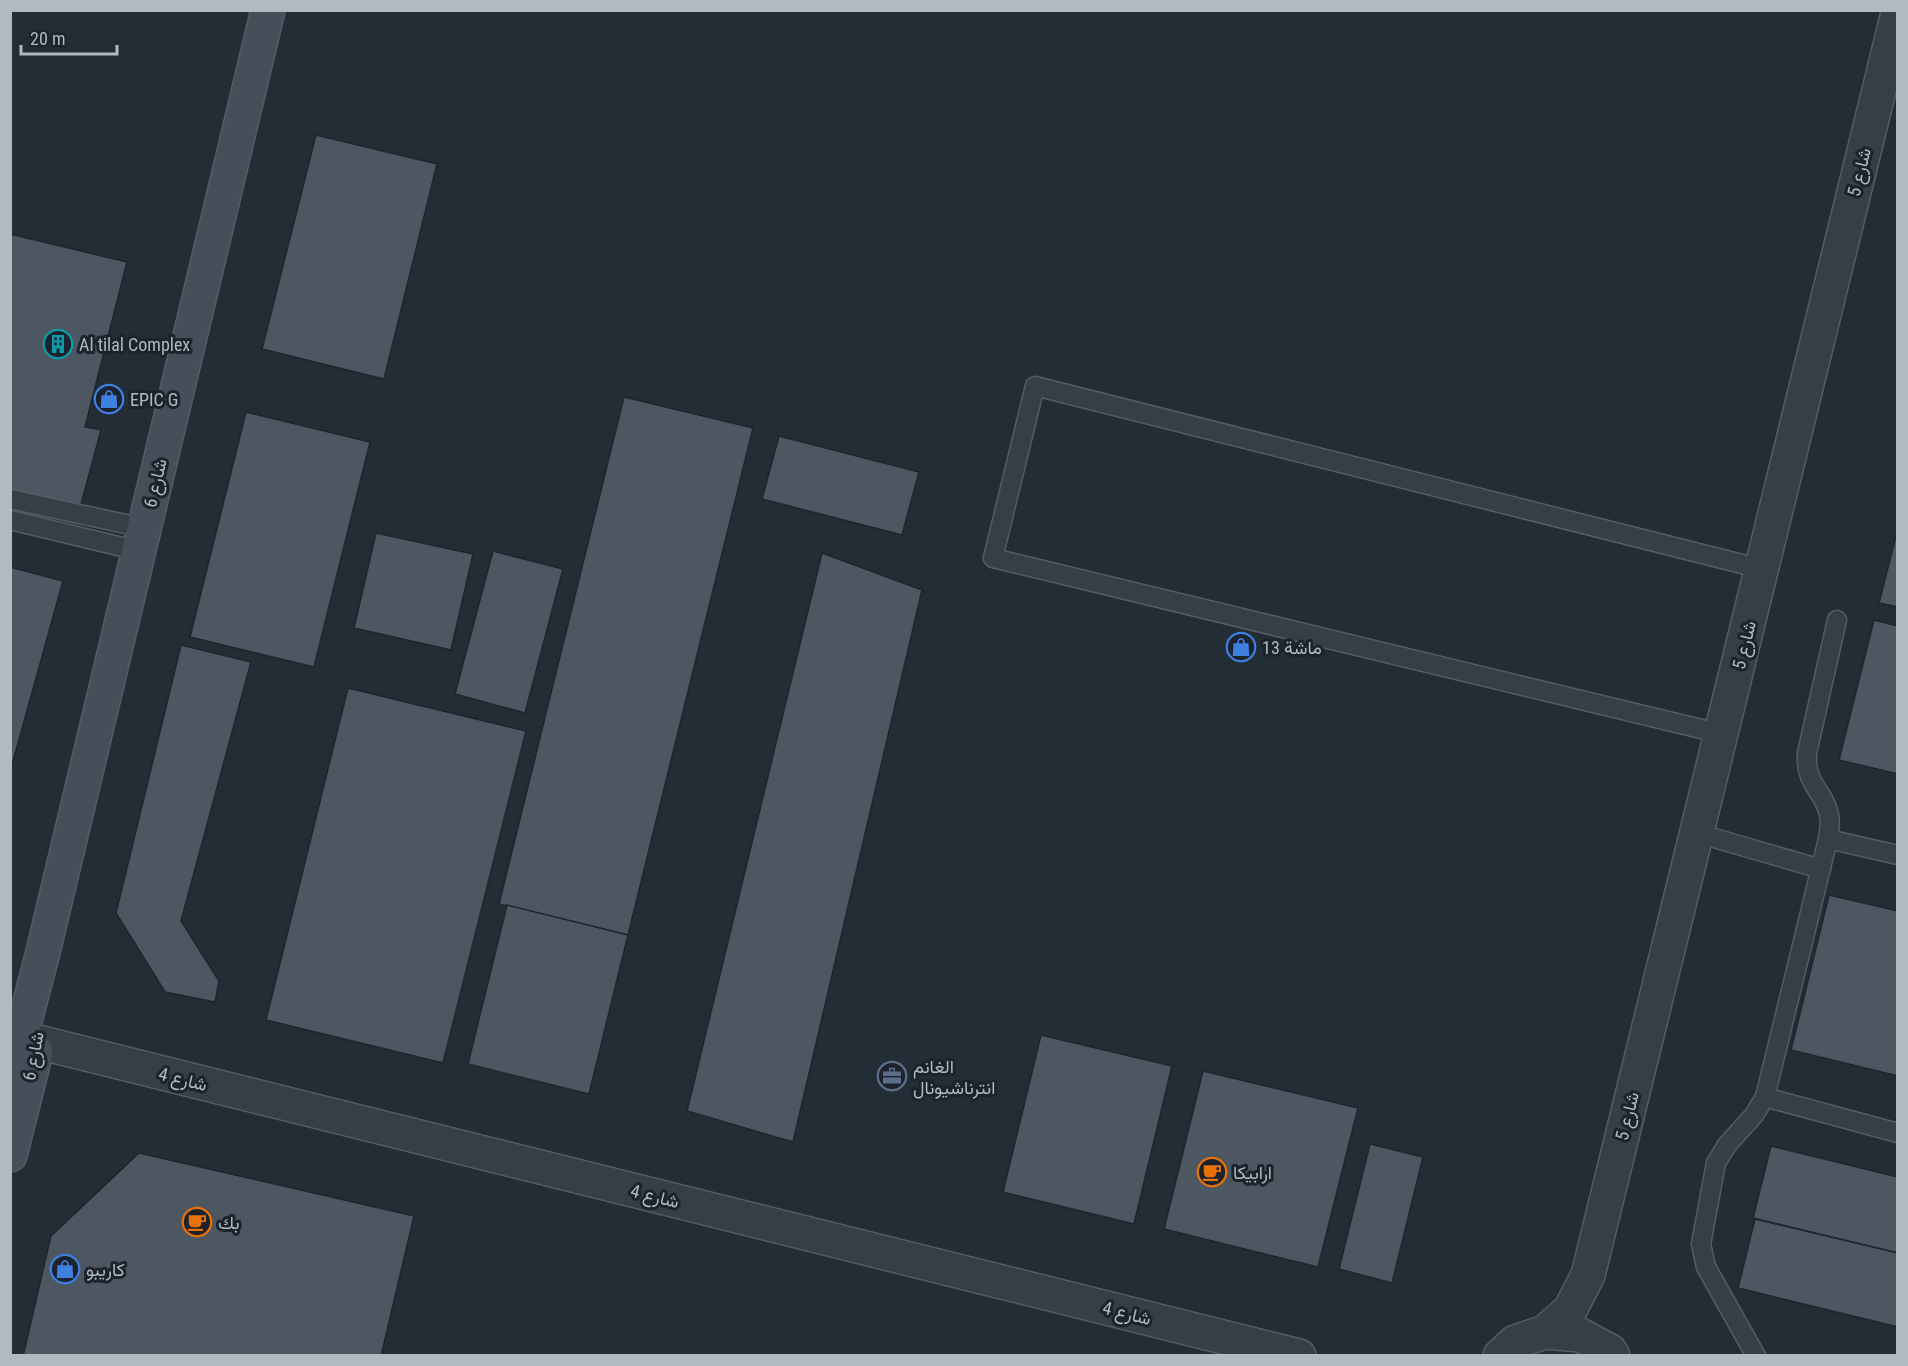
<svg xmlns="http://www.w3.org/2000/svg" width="1908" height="1366" viewBox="0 0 1908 1366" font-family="'Roboto Condensed',Vazirmatn,sans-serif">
	<rect width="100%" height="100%" fill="#232d36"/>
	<g fill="#4c5762" stroke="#1e252e" stroke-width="1.5">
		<polygon points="316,135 437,164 384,379 262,349"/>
		<polygon points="10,234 127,262 85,427 101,430 80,508 10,491"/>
		<polygon points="624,397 753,428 628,935 499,904"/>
		<polygon points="246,412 370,442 314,667 190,637"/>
		<polygon points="779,436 919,472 902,535 762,499"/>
		<polygon points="1898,528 1898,607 1879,603"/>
		<polygon points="376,533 473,554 451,650 354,628"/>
		<polygon points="493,551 563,569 525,713 455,694"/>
		<polygon points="822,553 922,590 793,1142 687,1111"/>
		<polygon points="10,567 63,581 10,772"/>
		<polygon points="1874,620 1898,626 1898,774 1839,760"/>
		<polygon points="181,645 251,662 181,921 219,981 215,1002 165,992 116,913"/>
		<polygon points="348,688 526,731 443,1063 266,1020"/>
		<polygon points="1829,895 1898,911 1898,1076 1791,1050"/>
		<polygon points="507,905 628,935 589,1094 468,1064"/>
		<polygon points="1041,1035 1172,1066 1134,1224 1003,1192"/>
		<polygon points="1203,1071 1358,1108 1318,1267 1164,1229"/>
		<polygon points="1370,1144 1423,1157 1392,1283 1339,1269"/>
		<polygon points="1771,1146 1898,1177 1898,1253 1753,1218"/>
		<polygon points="139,1153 414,1216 381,1356 23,1356 51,1236"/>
		<polygon points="1755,1219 1898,1253 1898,1327 1738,1288"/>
	</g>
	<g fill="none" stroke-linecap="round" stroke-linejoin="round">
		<g stroke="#545c65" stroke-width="21">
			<g id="lane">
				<polyline points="10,499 144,528"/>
				<polyline points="10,520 139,551"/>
				<polyline points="1722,734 993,558 1035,386 1762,569"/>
				<polyline points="1697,833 1821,869"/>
				<polyline points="1828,839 1898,855"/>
				<polyline points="1765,1097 1898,1133"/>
				<path d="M1756,1356L1706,1267L1701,1244L1716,1163L1727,1145L1754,1115L1765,1097L1828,839C1829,831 1831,823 1829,815C1824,789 1805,787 1807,753L1837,620"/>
			</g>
		</g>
		<g stroke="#545c65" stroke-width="36">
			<g id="street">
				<polyline points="10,1035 1299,1356"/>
				<polyline points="1545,1332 1570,1310 1588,1275 1898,13"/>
				<polyline points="1500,1356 1515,1342 1545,1332 1580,1335 1610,1351 1613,1356"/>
			</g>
		</g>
		<g stroke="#545c65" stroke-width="36">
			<g id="secondary">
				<polyline points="10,1078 42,956 268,10"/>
				<polyline points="10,1155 36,1052"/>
			</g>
		</g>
		<use href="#lane" stroke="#373e47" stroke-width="18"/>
		<use href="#street" stroke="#373e47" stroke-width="33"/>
		<use href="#secondary" stroke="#454e59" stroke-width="33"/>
	</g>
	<defs>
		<g id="building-ring" transform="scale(1.5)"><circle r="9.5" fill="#1c232c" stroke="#0f9aa8" stroke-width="1.5"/><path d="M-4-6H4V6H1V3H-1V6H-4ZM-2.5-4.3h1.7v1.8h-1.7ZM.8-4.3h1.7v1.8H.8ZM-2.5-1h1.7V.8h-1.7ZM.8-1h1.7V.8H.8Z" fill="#0f9aa8"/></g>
		<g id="shop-ring" transform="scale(1.5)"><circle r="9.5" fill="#1c232c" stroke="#3f7fe0" stroke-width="1.5"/><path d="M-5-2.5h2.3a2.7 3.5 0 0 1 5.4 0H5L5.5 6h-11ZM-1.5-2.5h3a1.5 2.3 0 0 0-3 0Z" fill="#3f7fe0"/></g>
		<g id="office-ring" transform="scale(1.5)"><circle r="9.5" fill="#1c232c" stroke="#5c6f8a" stroke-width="1.5"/><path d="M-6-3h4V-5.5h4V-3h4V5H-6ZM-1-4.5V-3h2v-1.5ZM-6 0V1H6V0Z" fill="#5c6f8a"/></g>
		<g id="cafe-ring" transform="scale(1.5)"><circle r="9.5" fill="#1c232c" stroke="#e8710a" stroke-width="1.5"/><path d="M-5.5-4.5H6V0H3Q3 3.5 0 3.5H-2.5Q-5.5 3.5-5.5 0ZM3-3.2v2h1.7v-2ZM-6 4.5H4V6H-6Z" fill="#e8710a"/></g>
	</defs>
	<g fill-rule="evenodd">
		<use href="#building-ring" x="58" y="344"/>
		<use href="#shop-ring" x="109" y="399"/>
		<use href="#shop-ring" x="1241" y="647"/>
		<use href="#office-ring" x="892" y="1076"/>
		<use href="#cafe-ring" x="1212" y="1172"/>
		<use href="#cafe-ring" x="197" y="1222"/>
		<use href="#shop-ring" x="65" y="1269"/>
	</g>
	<g text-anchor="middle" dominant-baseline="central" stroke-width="6" stroke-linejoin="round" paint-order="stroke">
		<g font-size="18" fill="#b1b9c3" stroke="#1c232c">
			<text transform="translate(1859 172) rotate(-76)">شارع 5</text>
			<text transform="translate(155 483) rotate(-77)">شارع 6</text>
			<text transform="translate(1744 645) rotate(-76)">شارع 5</text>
			<text transform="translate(33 1056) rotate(-79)">شارع 6</text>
			<text transform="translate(183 1079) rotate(14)">شارع 4</text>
			<text transform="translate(1627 1116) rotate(-76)">شارع 5</text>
			<text transform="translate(655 1196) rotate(14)">شارع 4</text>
			<text transform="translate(1127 1313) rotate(14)">شارع 4</text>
		</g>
		<g font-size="18" fill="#b1b9c3" stroke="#1c232c" text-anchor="start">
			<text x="79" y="344">Al tilal Complex</text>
			<text x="130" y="399">EPIC G</text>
			<text x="1262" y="647">ماشة 13</text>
			<text x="913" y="1066">الغانم<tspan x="913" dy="21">انترناشيونال</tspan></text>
			<text x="1233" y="1172">ارابيكا</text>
			<text x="218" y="1222">بك</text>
			<text x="86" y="1269">كاريبو</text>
		</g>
	</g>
	<rect width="1908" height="1366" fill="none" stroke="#b1b9c3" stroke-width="24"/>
	<path d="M21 45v9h96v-9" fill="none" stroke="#b1b9c3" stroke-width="3"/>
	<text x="30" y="45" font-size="18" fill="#b1b9c3" stroke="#1c232c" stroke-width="4.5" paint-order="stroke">20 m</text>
</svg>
